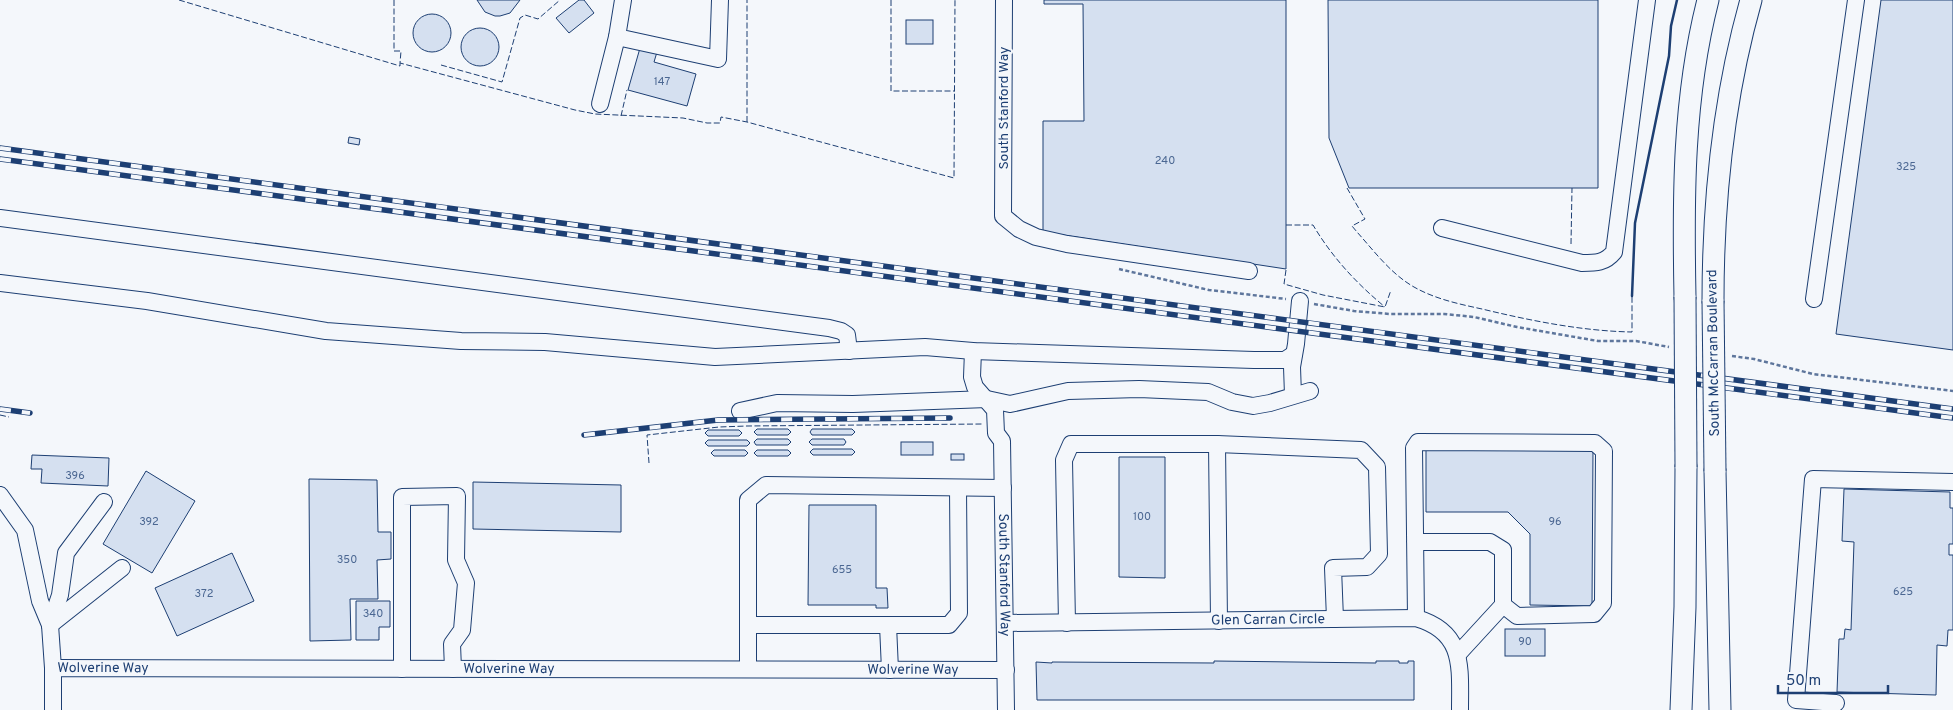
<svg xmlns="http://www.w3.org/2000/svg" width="1953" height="710" viewBox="0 0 1953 710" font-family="Overpass,sans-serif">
	<rect width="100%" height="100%" fill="#f4f7fb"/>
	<g fill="#d5e0f0" stroke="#1d3f73">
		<polygon points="477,0 520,0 510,13 500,16 495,16 485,12"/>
		<polygon points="579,0 584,0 594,13 569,33 556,18"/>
		<polygon points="1044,0 1286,0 1286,269 1043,232 1043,121 1084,121 1083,4 1044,4"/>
		<polygon points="1328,0 1598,0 1598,188 1349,188 1329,138"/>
		<polygon points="1881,0 1953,0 1953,350 1836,334"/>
		<circle cx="432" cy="33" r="19"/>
		<rect x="906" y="20" width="27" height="24"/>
		<circle cx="480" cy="47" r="19"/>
		<polygon points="640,48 657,52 654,62 696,74 687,106 628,90"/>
		<polygon points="349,137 360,139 359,145 348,143"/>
		<polygon points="757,429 788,429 791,432 788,435 757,435 754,432"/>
		<polygon points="812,429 852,429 855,432 852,435 812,435 810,432"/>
		<polygon points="708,430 739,430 742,433 739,436 708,436 705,433"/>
		<polygon points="757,439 788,439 791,442 788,445 756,445 754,442"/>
		<polygon points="812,439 844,439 846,442 844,445 812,445 809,442"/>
		<polygon points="708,440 747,440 750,443 747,446 708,446 705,443"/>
		<rect x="901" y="442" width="32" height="13"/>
		<polygon points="813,449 852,449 855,452 852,455 813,455 810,452"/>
		<polygon points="1426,449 1593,449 1592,606 1530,605 1530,534 1508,512 1426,512"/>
		<polygon points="714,450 745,450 748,453 745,456 714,456 711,453"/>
		<polygon points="757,450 788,450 791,453 788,456 757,456 754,453"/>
		<rect x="951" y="454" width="13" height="6"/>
		<polygon points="32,455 109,458 108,486 41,483 42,469 31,469"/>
		<polygon points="1119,457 1165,457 1165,578 1119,577"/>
		<polygon points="146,471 195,501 152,573 103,544"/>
		<polygon points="309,479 377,480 378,532 391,532 391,559 377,560 378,599 350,599 351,640 310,641"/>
		<polygon points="473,482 621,485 621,532 473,529"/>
		<polygon points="1844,489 1950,492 1950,508 1953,508 1953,544 1949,544 1949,555 1953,555 1953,630 1948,630 1947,646 1937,645 1936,695 1837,692 1839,639 1844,639 1845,629 1851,630 1854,542 1842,541"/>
		<polygon points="809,505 876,505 876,588 887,588 888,608 876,608 876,605 808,605"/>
		<polygon points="232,553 254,601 177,636 155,588"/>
		<polygon points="356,601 390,601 390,627 379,627 379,640 356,640"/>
		<rect x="1505" y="629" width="40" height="27"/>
		<polygon points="1214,661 1376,663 1376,661 1399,661 1399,663 1408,663 1408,661 1414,661 1414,700 1037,700 1036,662 1052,663 1052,662 1214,663"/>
	</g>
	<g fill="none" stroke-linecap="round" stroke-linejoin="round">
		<g stroke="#1d3f73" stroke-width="18">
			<g id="minor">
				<polyline points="623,0 617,37 718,59 720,0"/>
				<polyline points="1004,0 1003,216 1019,229 1036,237 1067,244 1249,271"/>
				<polyline points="600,104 617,37"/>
				<polyline points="0,218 829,328 841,331 847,335 849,351"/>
				<path d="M1442,228L1582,263C1596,263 1605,263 1614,252L1647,0"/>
				<polyline points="0,283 147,301 326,331 461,341 545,342 715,357 925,347 973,351 1254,360 1285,360 1294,354"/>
				<polyline points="1814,299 1856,0"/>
				<path id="s1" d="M973,351L972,377L975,387L995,410L996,433L1002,441L1006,710"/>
				<polyline points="1293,395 1292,367 1296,344 1300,301"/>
				<polyline points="740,411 777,403 853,404 987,399 1010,404 1068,391 1139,389 1208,392 1232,402 1253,406 1270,403 1310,391"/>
				<polyline points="1217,444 1219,621"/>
				<polyline points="0,495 25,530 40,601 50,625 53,668"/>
				<polyline points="1415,542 1490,542 1503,550 1503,605 1517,616 1594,614 1603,603 1604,451 1595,443 1418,442 1414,448 1416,618"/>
				<path id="s2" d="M1006,623L1416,618C1465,632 1460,667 1460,710"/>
				<polyline points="1067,623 1064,460 1071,444 1217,444 1361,450 1377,467 1379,554 1367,567 1333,568 1335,619"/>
				<polyline points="50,625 60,595 66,553 104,502"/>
				<polyline points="50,625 122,568"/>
				<polyline points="748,625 949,625 959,613 958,488"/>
				<polyline points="888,625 890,670"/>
				<polyline points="1458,654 1503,605"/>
				<polyline points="402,669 402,497 457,496 456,560 466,583 462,630 452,644 453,669"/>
				<polyline points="748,669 748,500 766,485 1003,488"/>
				<polyline points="1836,703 1796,700 1813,479 1953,482"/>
				<path id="s3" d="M53,710V668L1006,670"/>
			</g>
		</g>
		<g stroke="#1d3f73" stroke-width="23">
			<g id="major">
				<path d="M1685,297C1683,197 1683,98 1708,0"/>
				<path d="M1713,301C1713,199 1723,99 1751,0"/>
				<polyline points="1715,471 1720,710"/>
				<polyline points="1681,710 1685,607 1686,467"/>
			</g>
		</g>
		<g stroke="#5e769c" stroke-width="2.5" stroke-dasharray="4 2.5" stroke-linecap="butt">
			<polyline points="1119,269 1209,290 1286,299"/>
			<polyline points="1314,304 1354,311 1390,314 1444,314 1474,317 1517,327 1598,341 1636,341 1669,347"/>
			<polyline points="1732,356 1754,359 1813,374 1953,391"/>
		</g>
		<use href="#minor" stroke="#f4f7fb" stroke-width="16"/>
		<use href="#major" stroke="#f4f7fb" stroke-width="21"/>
		<g stroke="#1d3f73" stroke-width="5.5">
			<g id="rail">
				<polyline points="0,148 1953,409"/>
				<polyline points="0,159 1953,418"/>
				<polyline points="0,409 30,413"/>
				<polyline points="584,435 718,420 950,418"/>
			</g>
		</g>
		<use href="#rail" stroke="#f4f7fb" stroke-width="4" stroke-dasharray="11" stroke-linecap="butt"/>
		<g stroke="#1d3f73" stroke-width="23" stroke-linecap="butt">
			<g id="major-bridge">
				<polyline points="1685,297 1686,467"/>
				<polyline points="1713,301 1715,471"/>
			</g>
		</g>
		<use href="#major-bridge" stroke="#f4f7fb" stroke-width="21"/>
		<g stroke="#1d3f73" stroke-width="1" stroke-dasharray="6 2.5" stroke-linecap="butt">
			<polyline points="179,0 400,66 400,63"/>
			<polyline points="394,0 394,51 401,51 400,63 575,110 595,114 683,118 707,123 720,123 721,117 747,122 954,178 955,0"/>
			<polyline points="891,0 891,91 955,91"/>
			<polyline points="441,65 502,82 520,18 525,15 538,19 560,0"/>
			<polyline points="621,116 627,90"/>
			<polyline points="747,122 747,0"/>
			<path d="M1347,188L1365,219L1352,226L1357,232C1374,251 1391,274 1414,287C1435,299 1459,304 1482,309C1532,321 1582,331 1632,332V296"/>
			<path d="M1286,225H1313C1332,257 1356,283 1385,307"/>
			<polyline points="1571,244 1572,188"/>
			<polyline points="1286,270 1284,284 1323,295 1385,307 1391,290"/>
			<polyline points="0,415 9,417"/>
			<polyline points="649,463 647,435 719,427 747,426 983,424"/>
		</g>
		<polyline stroke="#1d3f73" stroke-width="2.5" points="1632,296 1635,223 1669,56 1671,26 1677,0"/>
	</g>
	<g text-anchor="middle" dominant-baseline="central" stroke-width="4" stroke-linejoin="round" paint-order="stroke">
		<g font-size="11" fill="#4b6792">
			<text x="662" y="82">147</text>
			<text x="1165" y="161">240</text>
			<text x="1906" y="167">325</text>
			<text x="75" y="476">396</text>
			<text x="1142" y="517">100</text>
			<text x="149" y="522">392</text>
			<text x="1555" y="522">96</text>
			<text x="347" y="560">350</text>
			<text x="842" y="570">655</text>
			<text x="1903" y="592">625</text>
			<text x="204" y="594">372</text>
			<text x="373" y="614">340</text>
			<text x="1525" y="642">90</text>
		</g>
		<g font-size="14" fill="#1d3f73" stroke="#f4f7fb">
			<text transform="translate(1004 108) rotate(-90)">South Stanford Way</text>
			<text transform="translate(1714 353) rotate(-91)">South McCarran Boulevard</text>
			<text stroke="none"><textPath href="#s1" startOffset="234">South Stanford Way</textPath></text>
			<text stroke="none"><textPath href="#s2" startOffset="262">Glen Carran Circle</textPath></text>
			<text stroke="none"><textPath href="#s3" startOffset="498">Wolverine Way</textPath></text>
			<text stroke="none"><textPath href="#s3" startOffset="92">Wolverine Way</textPath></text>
			<text stroke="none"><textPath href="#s3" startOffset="902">Wolverine Way</textPath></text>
		</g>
	</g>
	<path d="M1778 685v8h110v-8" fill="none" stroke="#1d3f73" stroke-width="2.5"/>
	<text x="1786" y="685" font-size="15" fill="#1d3f73" stroke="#f4f7fb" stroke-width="4" paint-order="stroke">50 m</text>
</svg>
